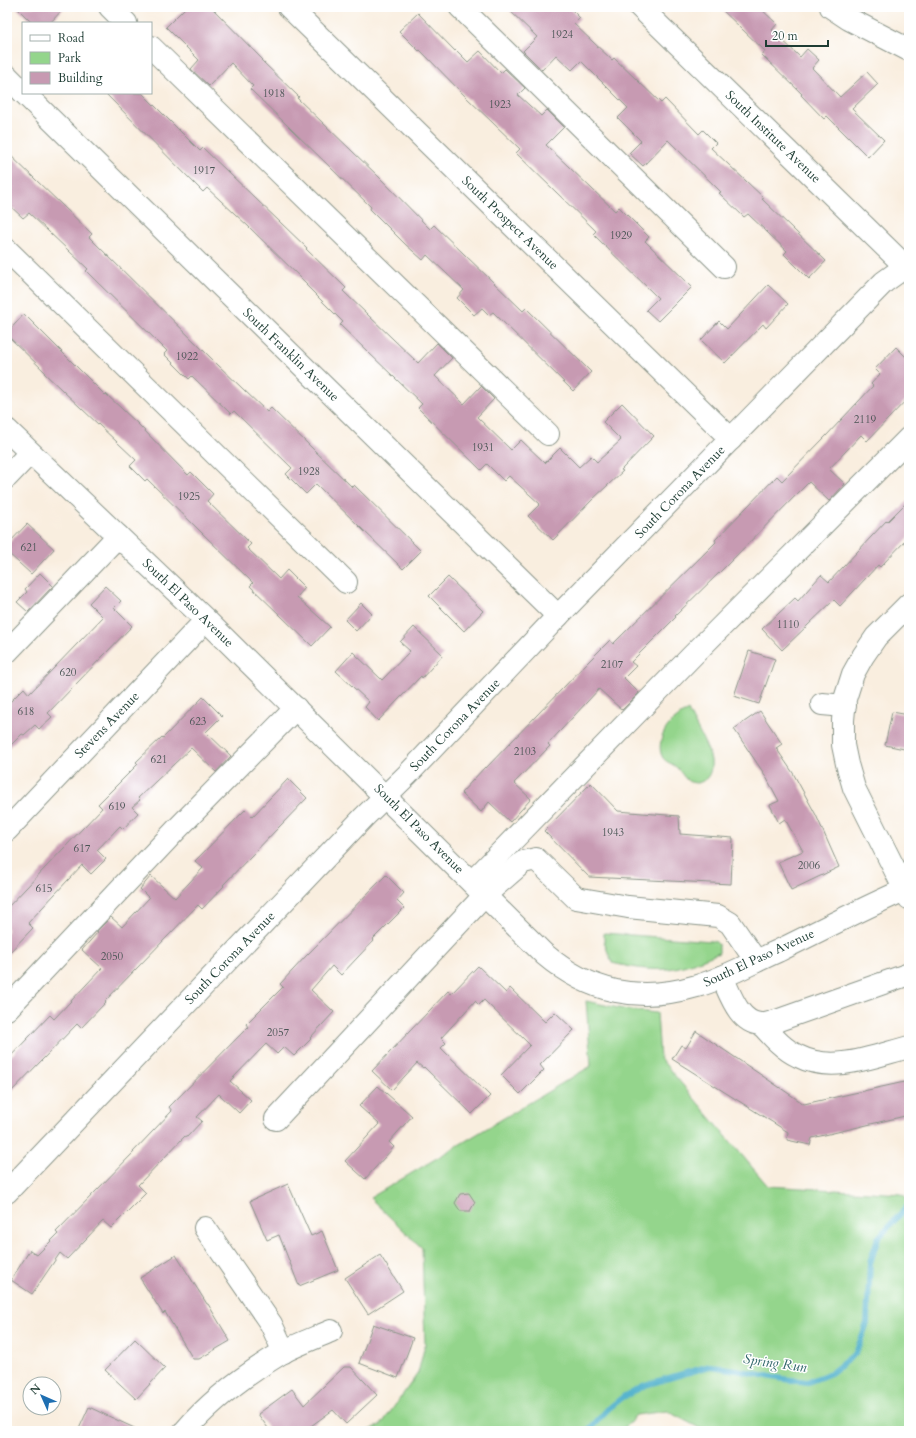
<svg xmlns="http://www.w3.org/2000/svg" width="916" height="1438" viewBox="0 0 916 1438" font-family="Cardo,serif">
	<rect width="100%" height="100%" fill="#fff"/>
	<filter id="ink" filterUnits="userSpaceOnUse"><feTurbulence type="fractalNoise" baseFrequency=".025" numOctaves="2"/><feDisplacementMap in="SourceGraphic" scale="8" xChannelSelector="R" yChannelSelector="G"/><feConvolveMatrix kernelMatrix="1 2 1 2 8 2 1 2 1" color-interpolation-filters="sRGB"/></filter>
	<filter id="wash" filterUnits="userSpaceOnUse"><feTurbulence type="fractalNoise" baseFrequency=".012" numOctaves="4" result="noise"/><feDisplacementMap in="SourceGraphic" scale="16" xChannelSelector="R" yChannelSelector="G"/><feGaussianBlur stdDeviation="0.9" result="paint"/><feColorMatrix in="noise" values="0 0 0 0 0 0 0 0 0 0 0 0 0 0 0 0 0 1.4 0 .05"/><feComposite in="paint" operator="in"/></filter>
	<g filter="url(#wash)">
		<rect width="100%" height="100%" fill="#f9eedf"/>
		<g fill="#94d58c" stroke="#5a8960">
			<path d="M688,710C693,721 710,751 711,760C712,771 709,781 697,783C694,783 690,782 688,781C683,777 681,771 676,767C672,763 664,762 662,756C657,746 663,730 671,723C676,718 682,714 688,710Z"/>
			<path d="M604,933L712,941L716,942L719,945V953C703,959 686,967 668,969C649,971 630,967 612,963L604,942Z"/>
			<polygon points="586,1001 628,1010 657,1013 660,1058 768,1186 902,1194 909,1200 909,1431 705,1431 667,1411 636,1415 621,1431 368,1431 381,1425 418,1373 425,1345 422,1248 370,1198 591,1066"/>
		</g>
		<g fill="none" stroke-linecap="round" stroke-linejoin="round">
			<polyline stroke="#4cafcb" stroke-width="6" points="588,1431 608,1409 623,1397 645,1385 710,1366 736,1370 783,1379 808,1382 831,1373 856,1353 867,1323 870,1263 878,1238 909,1205"/>
		</g>
		<g id="blocks">
			<g fill="#c79ab2">
				<polygon points="16,7 65,7 50,23 32,23"/>
				<polygon points="186,7 211,7 262,59 261,60 299,97 297,98 379,177 430,229 434,225 523,311 526,308 591,372 573,391 493,312 489,315 482,308 474,315 457,298 464,290 427,255 423,260 405,244 370,209 371,207 250,89 253,86 231,63 209,86 191,69 199,60 166,27"/>
				<polygon points="506,7 569,7 580,18 574,24 612,60 614,58 661,103 665,99 699,134 703,130 716,143 711,148 764,198 762,199 826,261 809,279 784,254 787,251 748,214 744,217 719,193 721,192 668,140 643,166 629,153 641,141 618,118 628,108 581,61 572,70 556,55 542,70 523,51 537,37"/>
				<polygon points="719,7 759,7 777,24 772,30 800,57 807,49 819,60 812,68 840,97 867,72 878,84 852,109 884,140 868,157 827,116 824,119 801,95 802,94 762,55 765,51"/>
				<polygon points="418,13 455,51 456,50 468,62 480,51 501,73 505,69 525,88 518,95 541,116 547,110 564,127 546,145 615,211 619,207 649,237 645,241 692,287 658,321 646,310 658,298 593,234 596,231 516,153 520,149 466,97 420,50 419,51 399,31"/>
				<polygon points="105,93 142,93 200,151 203,148 307,248 306,249 346,288 343,291 418,363 437,343 452,358 435,376 464,404 481,386 494,399 477,417 511,450 521,440 545,463 560,448 579,467 591,456 597,462 621,440 603,422 622,403 654,436 621,470 623,471 593,499 553,540 528,516 540,504 509,476 504,481 487,464 481,470 418,408 422,404 340,325 343,322 306,285 307,284 248,226 207,188 203,192"/>
				<polygon points="7,152 92,234 89,237 218,365 267,412 271,408 352,487 354,485 421,551 403,569 316,484 306,494 286,474 292,468 234,411 231,414 192,376 189,379 164,354 167,351 86,271 88,269 29,213 23,218 7,203"/>
				<polygon points="768,285 788,304 766,328 763,324 725,363 701,340 719,321 727,329"/>
				<polygon points="24,314 105,395 106,394 138,424 188,475 191,472 213,494 207,501 251,544 247,548 279,579 287,570 305,588 297,597 330,627 312,646 250,586 253,583 147,479 145,481 130,466 136,460 44,373 45,372 7,335 7,333"/>
				<polygon points="896,347 909,360 909,397 867,441 861,435 829,469 845,484 829,501 809,482 723,569 675,616 676,617 631,662 636,666 624,678 639,693 622,710 599,689 548,744 550,746 514,783 531,799 510,822 489,802 481,812 461,793 485,767 486,768 588,662 610,640 613,644 716,542 715,540 777,476 782,481 826,436 873,386 871,384 880,374 875,369"/>
				<polygon points="909,500 909,537 880,567 878,565 840,606 834,600 782,650 762,629 795,598 798,601 821,575 829,582 886,521 887,522"/>
				<polygon points="27,524 54,549 31,574 7,552 7,545"/>
				<polygon points="40,573 53,586 28,612 17,602 27,592 25,589"/>
				<polygon points="448,577 483,611 464,631 429,596"/>
				<polygon points="105,586 121,601 114,608 132,626 48,713 52,717 39,729 35,725 24,735 22,734 7,749 7,705 24,688 29,694 103,617 89,603"/>
				<polygon points="361,603 372,614 356,631 345,620"/>
				<polygon points="414,627 443,655 422,678 421,676 378,721 365,707 369,702 336,671 353,652 382,680 410,651 400,642"/>
				<polygon points="749,651 775,659 759,704 734,696"/>
				<polygon points="203,697 222,716 206,732 231,756 216,772 191,748 138,798 140,800 132,807 138,813 123,829 120,826 97,850 106,859 91,874 82,865 28,923 33,928 7,955 7,908 102,808 98,804 138,764 136,762 162,737 163,738"/>
				<polygon points="760,711 782,744 776,748 793,773 816,815 839,867 791,890 778,862 803,851 785,819 779,823 770,805 779,801 765,775 734,729"/>
				<polygon points="892,712 909,715 909,750 885,745"/>
				<polygon points="288,779 307,798 223,885 224,886 202,909 198,905 105,1001 106,1002 81,1028 77,1024 7,1096 7,1060 50,1015 54,1019 102,968 82,950 98,932 97,931 111,917 122,927 149,898 140,889 151,876 175,898 203,868 195,861 245,810 252,817"/>
				<polygon points="591,783 618,811 679,816 680,834 733,838 731,884 589,877 544,831"/>
				<polygon points="386,875 404,893 397,901 404,908 373,939 374,940 341,975 332,966 311,990 334,1012 310,1038 311,1039 294,1056 284,1047 277,1054 266,1044 230,1081 251,1100 239,1113 219,1094 197,1117 202,1121 187,1137 185,1136 138,1185 146,1193 111,1228 103,1221 67,1259 60,1253 32,1294 11,1280 30,1250 37,1255 58,1234 56,1232 134,1152 133,1152 172,1111 169,1107 248,1027 246,1024 283,987 280,984 306,956"/>
				<polygon points="478,966 506,993 510,988 545,1022 555,1012 574,1030 540,1065 544,1070 520,1094 501,1075 530,1045 484,1000 479,1005 475,1001 441,1038 446,1043 441,1048 490,1096 472,1114 424,1067 423,1068 417,1063 392,1090 372,1071 448,991 451,994"/>
				<polygon points="696,1031 804,1104 909,1081 909,1115 812,1138 810,1145 787,1140 788,1132 672,1059 681,1045 686,1048"/>
				<polygon points="378,1086 412,1116 389,1142 394,1147 365,1179 345,1161 379,1124 359,1106"/>
				<polygon points="288,1184 311,1236 322,1231 338,1270 299,1286 279,1235 267,1240 250,1201"/>
				<polygon points="469,1193 475,1202 470,1211 460,1211 455,1203 460,1194"/>
				<polygon points="176,1255 207,1304 208,1304 230,1341 199,1359 193,1359 165,1312 163,1314 140,1278"/>
				<polygon points="380,1255 403,1291 368,1314 345,1278"/>
				<polygon points="373,1324 413,1338 398,1378 359,1363"/>
				<polygon points="135,1339 165,1368 136,1399 105,1370"/>
				<polygon points="344,1367 351,1367 377,1395 346,1424 333,1410 304,1431 270,1431 258,1414 292,1389 304,1405"/>
				<polygon points="89,1407 106,1415 141,1431 78,1431"/>
			</g>
		</g>
	</g>
	<g filter="url(#ink)">
		<use href="#blocks" fill-opacity="0" stroke="#8c968a" stroke-width="1"/>
		<g fill="none" stroke-linecap="round" stroke-linejoin="round">
			<g stroke="#8c968a" stroke-width="24">
				<g id="minor">
					<polyline points="110,7 126,23"/>
					<polyline points="289,7 731,439"/>
					<polyline points="460,7 724,267"/>
					<polyline points="640,7 905,266"/>
					<polyline points="831,7 849,19 909,50"/>
					<polyline points="151,47 548,434"/>
					<polyline points="7,76 23,92"/>
					<polyline points="24,93 558,616"/>
					<polyline points="7,250 346,582"/>
					<path d="M7,430L206,620L544,954C590,993 639,1003 697,986C725,978 751,963 778,951C821,930 865,907 909,888"/>
					<polyline points="7,477 30,453"/>
					<polyline points="909,604 876,637 863,656 853,674 845,699 843,720 843,745 847,764 854,788 909,898"/>
					<polyline points="7,652 118,536"/>
					<polyline points="822,704 845,706"/>
					<polyline points="7,830 206,620"/>
					<polyline points="472,882 692,656 909,438"/>
					<path d="M722,977C730,993 738,1022 760,1024C765,1025 772,1022 776,1021L909,974"/>
					<polyline points="7,1009 176,830 296,708"/>
					<path d="M761,1024C772,1036 783,1049 798,1056C833,1074 874,1056 909,1047"/>
					<polyline points="276,1119 485,895 523,862 536,859 576,898 628,907 718,916 730,923 756,961"/>
					<polyline points="7,1192 364,817 407,775 558,616 884,282 909,264"/>
					<polyline points="205,1228 271,1324 284,1352"/>
					<path d="M185,1431C212,1399 246,1374 283,1352C298,1344 315,1338 331,1331"/>
				</g>
			</g>
			<use href="#minor" stroke="#fff" stroke-width="22"/>
		</g>
	</g>
	<g text-anchor="middle" dominant-baseline="central" stroke-width="3" stroke-linejoin="round" paint-order="stroke">
		<g font-size="11" fill="#495454">
			<text x="562" y="34">1924</text>
			<text x="274" y="93">1918</text>
			<text x="500" y="104">1923</text>
			<text x="204" y="170">1917</text>
			<text x="621" y="235">1929</text>
			<text x="187" y="356">1922</text>
			<text x="865" y="419">2119</text>
			<text x="483" y="447">1931</text>
			<text x="309" y="471">1928</text>
			<text x="189" y="496">1925</text>
			<text x="29" y="547">621</text>
			<text x="788" y="624">1110</text>
			<text x="612" y="664">2107</text>
			<text x="68" y="672">620</text>
			<text x="26" y="711">618</text>
			<text x="198" y="721">623</text>
			<text x="525" y="751">2103</text>
			<text x="159" y="759">621</text>
			<text x="117" y="806">619</text>
			<text x="613" y="832">1943</text>
			<text x="82" y="848">617</text>
			<text x="809" y="865">2006</text>
			<text x="44" y="888">615</text>
			<text x="112" y="956">2050</text>
			<text x="278" y="1032">2057</text>
		</g>
		<g font-size="13" fill="#1f3d34" stroke="#fff">
			<text transform="translate(773 137) rotate(44)">South Institute Avenue</text>
			<text transform="translate(510 223) rotate(44)">South Prospect Avenue</text>
			<text transform="translate(291 355) rotate(44)">South Franklin Avenue</text>
			<text transform="translate(680 492) rotate(-46)">South Corona Avenue</text>
			<text transform="translate(188 603) rotate(44)">South El Paso Avenue</text>
			<text transform="translate(107 725) rotate(-46)">Stevens Avenue</text>
			<text transform="translate(455 725) rotate(-46)">South Corona Avenue</text>
			<text transform="translate(419 829) rotate(45)">South El Paso Avenue</text>
			<text transform="translate(230 958) rotate(-46)">South Corona Avenue</text>
			<text transform="translate(759 958) rotate(-25)">South El Paso Avenue</text>
		</g>
		<g font-size="14" font-style="italic" fill="#2f6569" stroke="#fff">
			<text transform="translate(775 1363) rotate(8)">Spring Run</text>
		</g>
	</g>
	<rect width="916" height="1438" fill="none" stroke="#fff" stroke-width="24"/>
	<rect x="22" y="22" width="130" height="72" fill="#ffffff" stroke="#a5b1ae"/>
	<rect x="30" y="35" width="20" height="6" fill="#ffffff" stroke="#a5b1ae"/>
	<text x="58" y="42" font-size="12" fill="#1f3d34">Road</text>
	<rect x="30" y="52" width="20" height="12" fill="#94d58c" stroke="#a5b1ae"/>
	<text x="58" y="62" font-size="12" fill="#1f3d34">Park</text>
	<rect x="30" y="72" width="20" height="12" fill="#c79ab2" stroke="#a5b1ae"/>
	<text x="58" y="82" font-size="12" fill="#1f3d34">Building</text>
	<g transform="translate(42 1396) rotate(315)"><circle r="19" fill="#ffffff" stroke="#a5b1ae"/>
	<path d="M0-3L7 15L0 10L-7 15Z" fill="#1f6fb2"/>
	<text y="-6" font-size="11" font-weight="bold" text-anchor="middle" fill="#1f3d34">N</text>
	</g>
	<path d="M766 40v6h62v-6" fill="none" stroke="#1f3d34" stroke-width="2"/>
	<text x="772" y="40" font-size="12" fill="#1f3d34" stroke="#ffffff" stroke-width="3" paint-order="stroke">20 m</text>
</svg>
